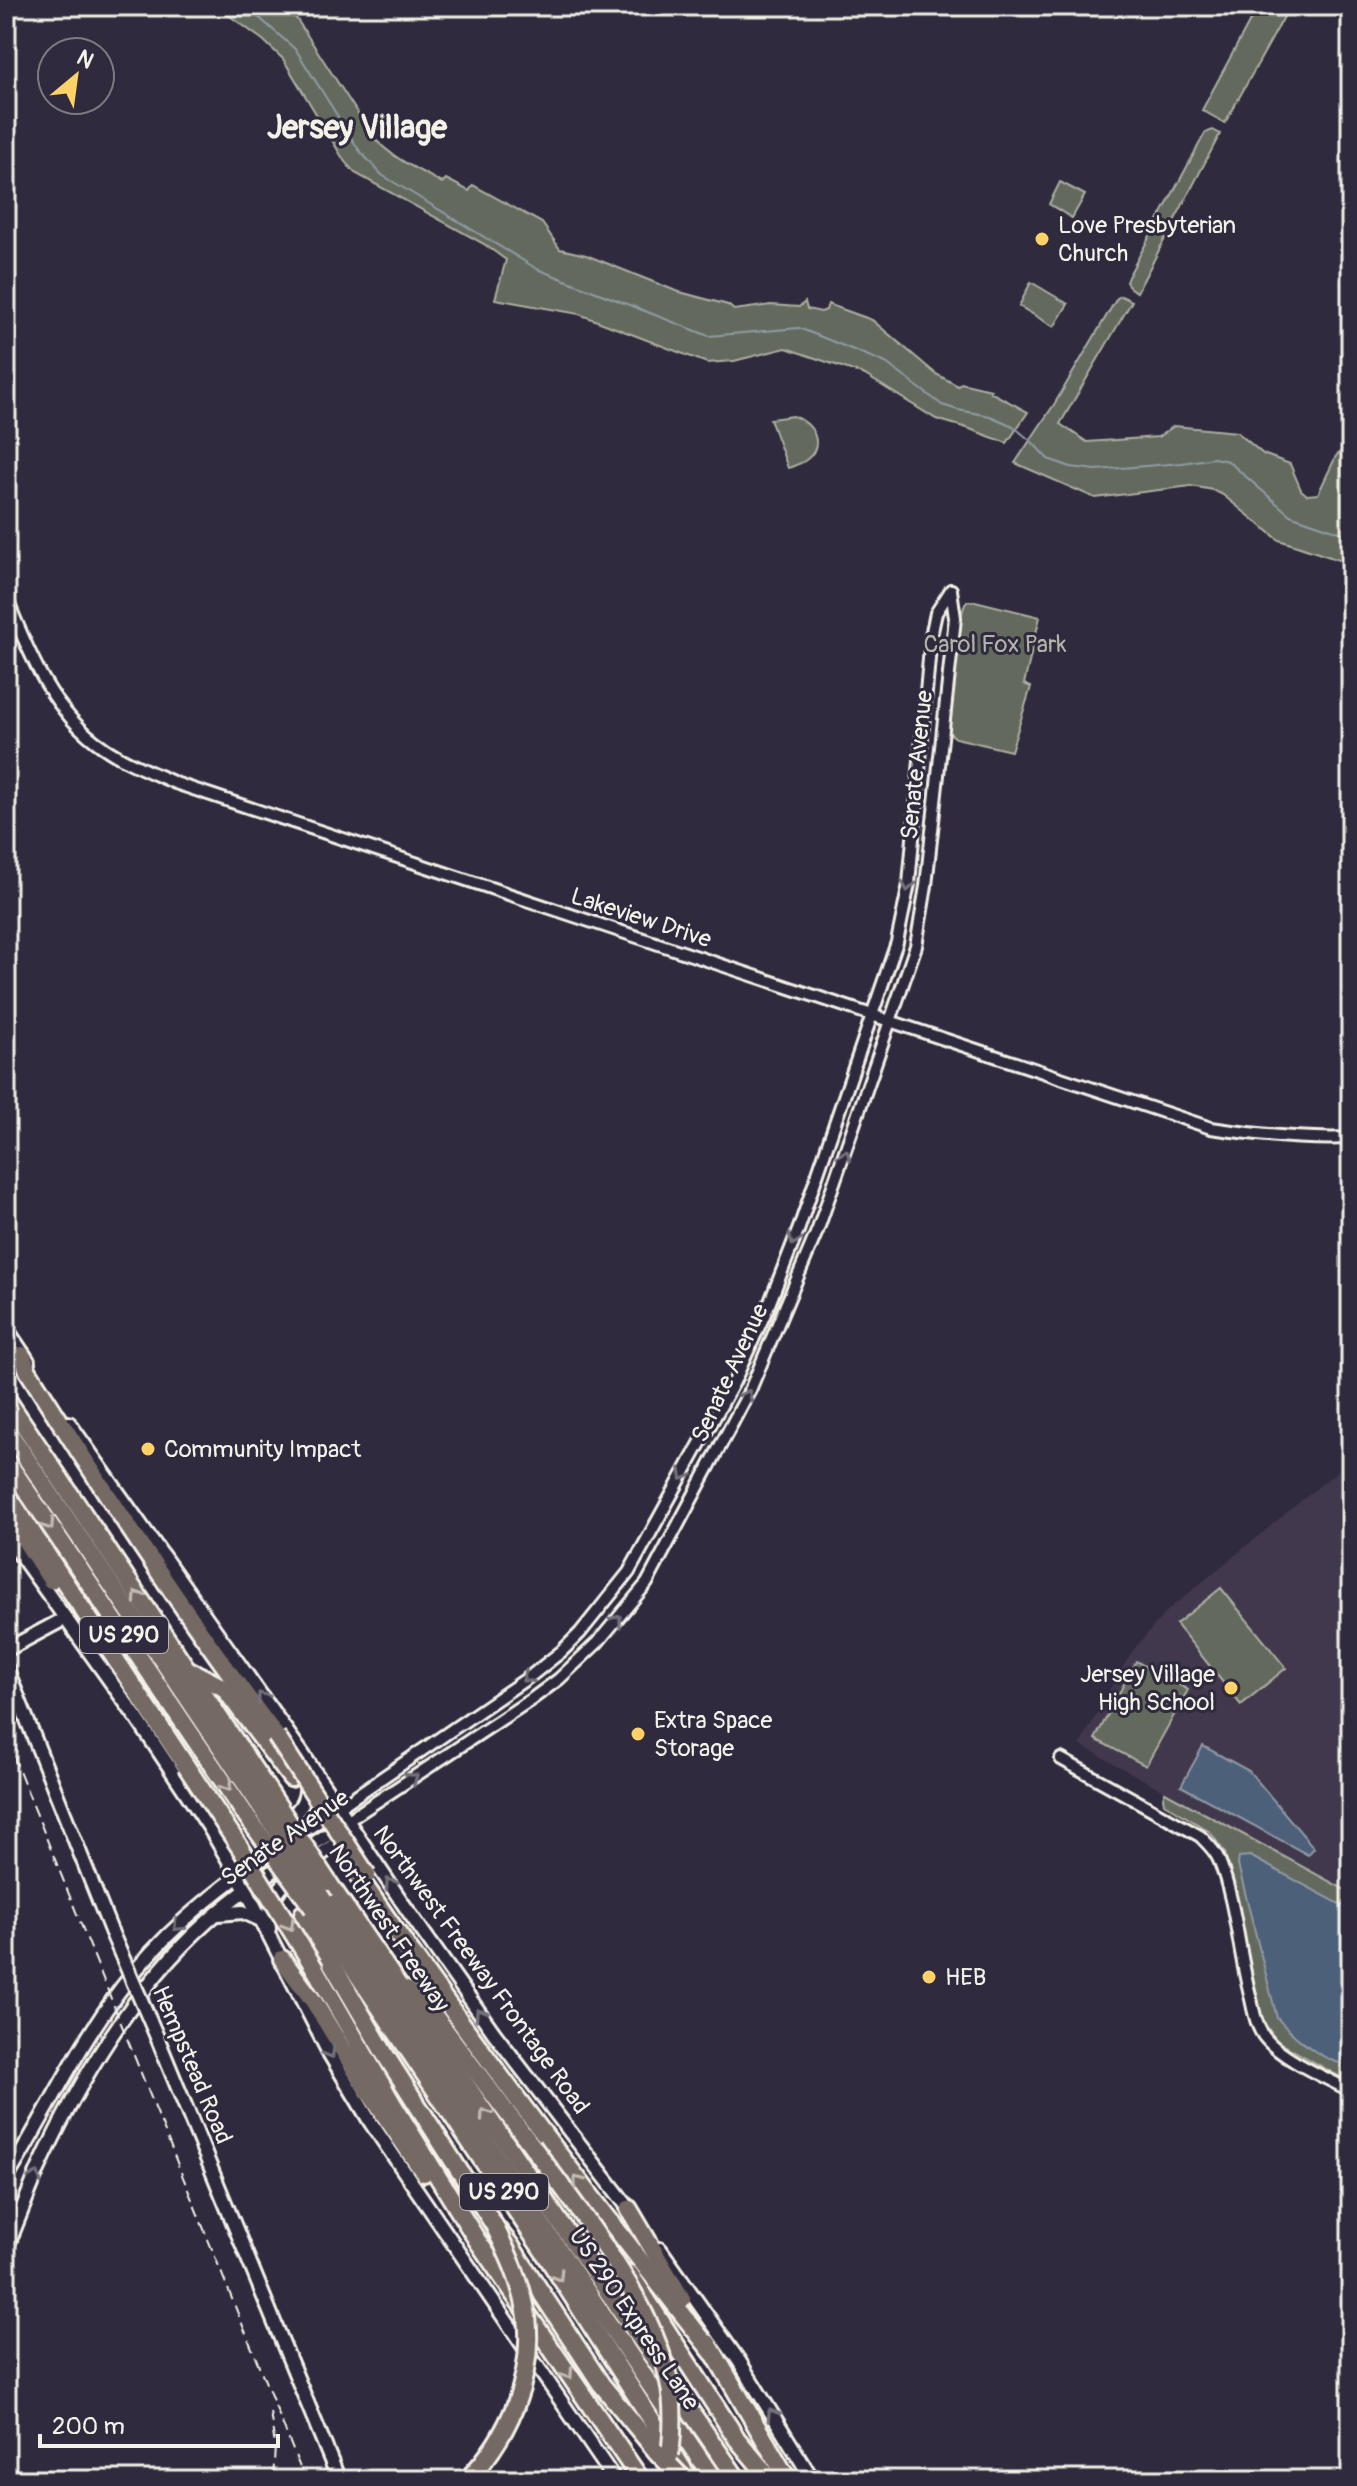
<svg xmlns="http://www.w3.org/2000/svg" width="1357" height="2486" viewBox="0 0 1357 2486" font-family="Pangolin,sans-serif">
	<rect width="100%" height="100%" fill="#2f2a3d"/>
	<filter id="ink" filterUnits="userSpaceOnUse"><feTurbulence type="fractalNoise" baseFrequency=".0125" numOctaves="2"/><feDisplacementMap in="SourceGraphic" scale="16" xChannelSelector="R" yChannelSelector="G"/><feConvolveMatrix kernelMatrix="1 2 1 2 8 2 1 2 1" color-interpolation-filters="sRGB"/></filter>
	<g filter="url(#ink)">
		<polygon fill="#42384d" points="1351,1460 1351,1893 1080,1745 1117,1676 1134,1649 1168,1610"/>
		<g fill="#636a5d" stroke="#acaea2" stroke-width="2">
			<path d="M216,6H281L296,18L373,137C392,158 417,169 442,183L446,179L469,191L473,185L542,223L560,249L586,255L676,291L728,305L734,310L771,305L799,307L805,302L807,309L821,312L826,310L828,304L872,320L936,374L958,386L961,383L991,390L990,392L1028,412L1007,443L967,428L936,419L865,375L786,348L734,361L707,363L579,314L495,299L506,260L484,244L355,173L345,162L283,59L263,40Z"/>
			<polygon points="1258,6 1290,6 1225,123 1202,110"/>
			<polygon points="1213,130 1220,134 1137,292 1130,288 1126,282 1128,277 1205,133"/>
			<polygon points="1060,182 1085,195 1072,218 1049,204"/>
			<polygon points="1031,282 1068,304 1054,327 1019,306"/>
			<polygon points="1121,296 1132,301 1060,424 1087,442 1158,437 1174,426 1237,432 1263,454 1290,464 1301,490 1307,495 1318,494 1336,456 1351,441 1351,564 1279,540 1223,495 1213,490 1191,486 1095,498 1015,463 1055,403 1117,298"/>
			<path d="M793,416C813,422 826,445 806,460C801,464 793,466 788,468L770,419Z"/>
			<path d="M967,601H975L1040,617L1024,684L1031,687L1011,751L956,738L948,732C947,712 957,613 967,601Z"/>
			<polygon points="1221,1588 1286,1668 1241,1705 1176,1624"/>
			<polygon points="1136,1661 1188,1690 1146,1766 1095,1739"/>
			<polygon points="1165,1792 1351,1893 1351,2083 1277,2041 1263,2021 1225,1853 1210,1832 1164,1803 1163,1797"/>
		</g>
		<g fill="#4e6079" stroke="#909aa5" stroke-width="2">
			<polygon points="1203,1746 1249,1771 1314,1848 1308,1855 1181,1786"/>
			<path d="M1250,1856L1351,1910L1349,2064C1326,2065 1292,2035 1277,2018L1238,1865L1239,1857Z"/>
		</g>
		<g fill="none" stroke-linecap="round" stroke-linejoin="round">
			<polyline stroke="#909aa5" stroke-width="2" points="246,6 296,50 359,150 382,175 537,269 709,336 799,328 886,363 942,405 958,410 990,416 1013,426 1032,442 1048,459 1071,467 1096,470 1182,463 1214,458 1228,461 1290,515 1351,536"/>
			<g stroke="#f4f1e8" stroke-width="16">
				<g id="tertiary">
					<path d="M6,597C28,651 52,713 103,747C124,762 151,772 175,783L1211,1128C1258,1135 1304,1140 1351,1138"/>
					<path d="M1061,1759L1200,1836C1207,1843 1215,1850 1219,1860C1236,1902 1239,1955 1251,1999C1254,2013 1257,2029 1266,2039C1285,2061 1325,2077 1351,2091"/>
					<polyline points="338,1808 532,1675 562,1651 580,1633 629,1572 734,1382 768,1307 799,1228 897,942 909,884 931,636 936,613 951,590"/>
					<polyline points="347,1821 532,1699 559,1679 598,1642 647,1583 750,1390 818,1229 916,946 926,886 955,618 951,590"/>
				</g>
			</g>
			<g stroke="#f4f1e8" stroke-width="18">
				<g id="secondary">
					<polyline points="6,1328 28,1361"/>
					<polyline points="69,1423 304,1756 406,1908 494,2033 634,2215"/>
					<polyline points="6,1535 138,1720 209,1827 246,1890 329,2053 371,2123 615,2480"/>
					<polyline points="6,1650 64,1619"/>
					<polyline points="6,1667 111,1931"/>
					<path d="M283,1823C297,1813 308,1802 306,1784"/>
					<polyline points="292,1838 333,1811"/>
					<polyline points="218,1914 243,1912 261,1920"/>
					<path d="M269,1929C262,1888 305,1867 334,1845L353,1849"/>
					<polyline points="157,2037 339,2480"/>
					<path d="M6,2179C46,2115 77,2046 123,1986C165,1931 219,1887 277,1849"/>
					<path d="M6,2249C17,2223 27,2196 38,2170C78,2082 135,1986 208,1921C249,1884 296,1856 342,1825"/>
					<polyline points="660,2249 739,2361 813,2480"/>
				</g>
			</g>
			<g stroke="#f4f1e8" stroke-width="22">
				<g id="motorway">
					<path d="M22,1355L28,1371C106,1495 187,1618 276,1736"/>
					<polyline points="6,1398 269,1792"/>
					<polyline points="6,1428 257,1801"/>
					<polyline points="6,1460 243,1811"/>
					<polyline points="6,1493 186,1766"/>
					<polyline points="20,1533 51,1580"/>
					<polyline points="189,1670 224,1688 291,1778"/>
					<path d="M360,1879C471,2042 591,2198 713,2353"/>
					<polyline points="328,1882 561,2224 738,2480"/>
					<polyline points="324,1901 714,2480"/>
					<polyline points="313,1908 546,2255 690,2480"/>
					<polyline points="303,1914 386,2056 494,2225 510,2245 601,2384 657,2452"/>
					<polyline points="282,1959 314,2002 369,2092 424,2173"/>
					<polyline points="315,1969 394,2106 477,2240 641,2480"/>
					<polyline points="406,1990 424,2002 532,2146"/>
					<polyline points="629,2209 682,2299"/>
					<polyline points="630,2274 737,2439 771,2480"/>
					<polyline points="708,2343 788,2480"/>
				</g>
			</g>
			<use href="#tertiary" stroke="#2f2a3d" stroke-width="10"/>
			<use href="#secondary" stroke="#2f2a3d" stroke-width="12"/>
			<use href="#motorway" stroke="#756964" stroke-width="16"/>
			<g stroke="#f4f1e8" stroke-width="2" stroke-dasharray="12 6" stroke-linecap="butt">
				<polyline points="6,1738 305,2480"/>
				<polyline points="270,2412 275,2446 273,2480"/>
			</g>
			<g stroke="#f4f1e8" stroke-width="18" stroke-linecap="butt">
				<polyline id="secondary-bridge" points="111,1931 157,2037"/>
			</g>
			<g stroke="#f4f1e8" stroke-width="22" stroke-linecap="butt">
				<g id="motorway-bridge">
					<polyline points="276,1736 367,1875"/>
					<polyline points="186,1766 241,1849 315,1969"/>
					<polyline points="269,1792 328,1882"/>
					<polyline points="257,1801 324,1901"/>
					<polyline points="243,1811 313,1908"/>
					<path d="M532,2146C581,2213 652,2300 669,2382C674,2406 673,2431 670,2455"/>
					<polyline points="657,2452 684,2480"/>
					<path d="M467,2480C509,2437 534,2378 527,2317C523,2285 508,2254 494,2225"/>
				</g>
			</g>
			<use href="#secondary-bridge" stroke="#2f2a3d" stroke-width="12"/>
			<use href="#motorway-bridge" stroke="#756964" stroke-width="16"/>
		</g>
		<defs><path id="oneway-chevron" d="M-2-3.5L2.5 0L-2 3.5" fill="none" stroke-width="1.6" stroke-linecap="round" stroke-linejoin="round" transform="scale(2)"/></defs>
		<g stroke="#747079">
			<use href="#oneway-chevron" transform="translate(908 886) rotate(99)"/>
			<use href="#oneway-chevron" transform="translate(845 1155) rotate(-71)"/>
			<use href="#oneway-chevron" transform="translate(794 1240) rotate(111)"/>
			<use href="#oneway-chevron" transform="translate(747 1395) rotate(-64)"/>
			<use href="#oneway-chevron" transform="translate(684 1475) rotate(119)"/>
			<use href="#oneway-chevron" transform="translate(617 1620) rotate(-51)"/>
			<use href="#oneway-chevron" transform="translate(527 1678) rotate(145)"/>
			<use href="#oneway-chevron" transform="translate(262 1697) rotate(-125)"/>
			<use href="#oneway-chevron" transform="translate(413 1778) rotate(-35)"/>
			<use href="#oneway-chevron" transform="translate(390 1883) rotate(-123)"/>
			<use href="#oneway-chevron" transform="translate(178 1926) rotate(136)"/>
			<use href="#oneway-chevron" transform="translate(480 2013) rotate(-124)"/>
			<use href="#oneway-chevron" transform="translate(330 2053) rotate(60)"/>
			<use href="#oneway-chevron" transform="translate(36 2177) rotate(-67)"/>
			<use href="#oneway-chevron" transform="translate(772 2414) rotate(-122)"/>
		</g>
		<g stroke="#c1bbb3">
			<use href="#oneway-chevron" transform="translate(49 1525) rotate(56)"/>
			<use href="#oneway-chevron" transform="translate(138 1596) rotate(-124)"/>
			<use href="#oneway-chevron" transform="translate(227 1786) rotate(56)"/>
			<use href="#oneway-chevron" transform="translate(289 1925) rotate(59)"/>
			<use href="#oneway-chevron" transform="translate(485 2114) rotate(-124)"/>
			<use href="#oneway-chevron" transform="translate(578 2181) rotate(-128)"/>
			<use href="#oneway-chevron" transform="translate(558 2276) rotate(58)"/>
			<use href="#oneway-chevron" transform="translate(568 2374) rotate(56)"/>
		</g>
	</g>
	<g fill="#ffd166" stroke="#2f2a3d" stroke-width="3">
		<circle cx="1042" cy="239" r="8"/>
		<circle cx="148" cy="1449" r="8"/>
		<circle cx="1231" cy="1688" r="8"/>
		<circle cx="638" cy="1734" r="8"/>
		<circle cx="929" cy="1977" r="8"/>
	</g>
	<g text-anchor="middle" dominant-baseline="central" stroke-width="6" stroke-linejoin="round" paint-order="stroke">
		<g fill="#2f2a3d" stroke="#b9b5b5" stroke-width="2">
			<rect x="80" y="1617" width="88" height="36" rx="6"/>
			<rect x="460" y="2174" width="88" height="36" rx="6"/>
		</g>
		<g font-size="22" font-weight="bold" fill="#f4f1e8">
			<text x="124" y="1635">US 290</text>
			<text x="504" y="2192">US 290</text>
		</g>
		<g font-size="24" fill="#f4f1e8" stroke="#2f2a3d" text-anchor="start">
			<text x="1058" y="225">Love Presbyterian<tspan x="1058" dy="28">Church</tspan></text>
			<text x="164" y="1449">Community Impact</text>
			<text x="1215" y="1674" text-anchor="end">Jersey Village<tspan x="1215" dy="28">High School</tspan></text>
			<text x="654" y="1720">Extra Space<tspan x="654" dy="28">Storage</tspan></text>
			<text x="945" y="1977">HEB</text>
		</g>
		<g font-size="24" fill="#b3b4a9" stroke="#2f2a3d">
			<text x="995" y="644">Carol Fox Park</text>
		</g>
		<g font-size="24" fill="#f4f1e8" stroke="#2f2a3d">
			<text transform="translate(917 765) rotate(-84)">Senate Avenue</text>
			<text transform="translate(641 918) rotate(18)">Lakeview Drive</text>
			<text transform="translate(730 1373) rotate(-65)">Senate Avenue</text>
			<text transform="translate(285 1838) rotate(-35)">Senate Avenue</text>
			<text transform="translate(389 1928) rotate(56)">Northwest Freeway</text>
			<text transform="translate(481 1970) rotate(54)">Northwest Freeway Frontage Road</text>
			<text transform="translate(192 2065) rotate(67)">Hempstead Road</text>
			<text transform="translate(634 2319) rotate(56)">US 290 Express Lane</text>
		</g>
		<g font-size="32" font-weight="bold" fill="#f4f1e8" stroke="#2f2a3d">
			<text x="357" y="128">Jersey Village</text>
		</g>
	</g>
	<rect width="1357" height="2486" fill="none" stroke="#2f2a3d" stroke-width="32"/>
	<rect x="16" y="16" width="1325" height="2454" fill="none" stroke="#f4f1e8" stroke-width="3" filter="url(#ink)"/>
	<g transform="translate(76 76) rotate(29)"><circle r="38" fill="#2f2a3d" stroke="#7e7a81" stroke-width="2"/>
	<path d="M0-6L14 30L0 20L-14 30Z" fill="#ffd166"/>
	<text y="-12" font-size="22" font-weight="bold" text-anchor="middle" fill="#f4f1e8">N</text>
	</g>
	<path d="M40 2434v12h238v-12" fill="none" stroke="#f4f1e8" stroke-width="4"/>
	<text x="52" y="2434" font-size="24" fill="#f4f1e8" stroke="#2f2a3d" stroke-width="6" paint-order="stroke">200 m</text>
</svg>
